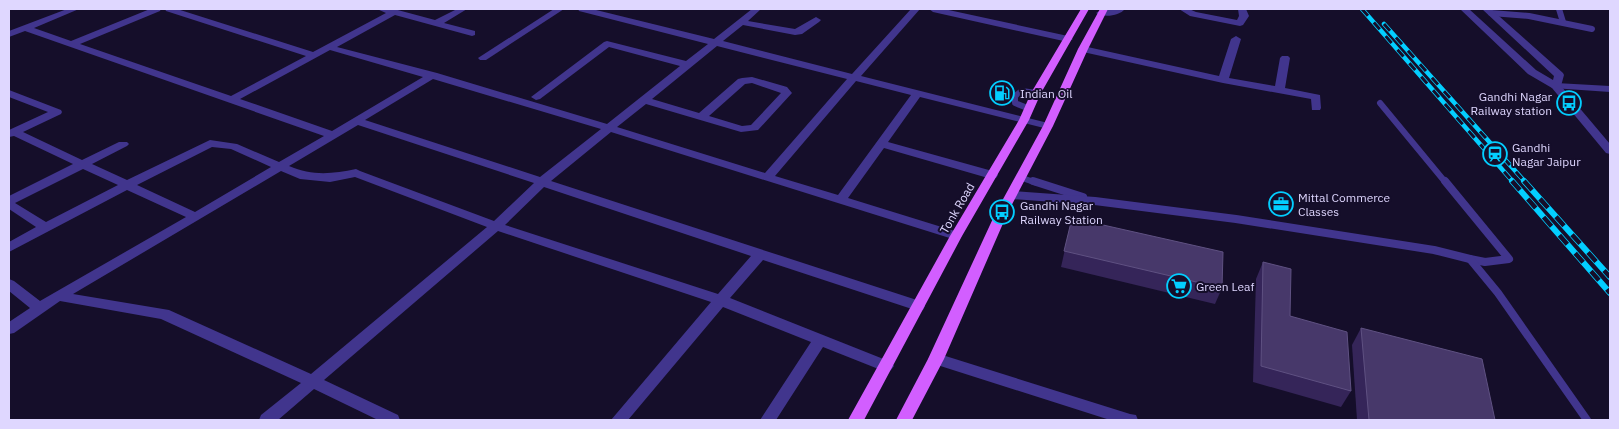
<svg xmlns="http://www.w3.org/2000/svg" width="1619" height="429" viewBox="0 0 1619 429" font-family="'IBM Plex Sans',sans-serif">
	<rect width="100%" height="100%" fill="#150e2a"/>
	<g fill="none" stroke-linecap="round" stroke-linejoin="round">
		<g stroke="#41358d" stroke-width="6">
			<polyline points="1559,9 1563,22"/>
			<polyline points="1491,13 1529,16 1592,29"/>
			<polyline points="1380,103 1446,183"/>
			<polyline points="1030,109 1015,103 1015,96 1022,91 1036,93"/>
			<polyline points="1022,178 1037,183"/>
		</g>
		<g stroke="#41358d" stroke-width="8">
			<polyline points="1033,181 1083,197"/>
			<polyline points="1445,181 1509,259 1485,262 1470,259"/>
			<polyline points="1012,195 1095,201 1236,219 1434,250 1470,259 1498,293 1587,420"/>
		</g>
		<g fill="#41358d" fill-rule="evenodd">
			<path d="M67,9H79L34,28L71,41L150,9H161L160,11L80,44L231,96L306,56L166,11L165,9H177L313,52L386,13L377,9H394L435,20L457,9H467L444,23L475,31V35L472,36L395,15L337,47L437,73L607,124L680,66L609,47L540,99L536,100L531,97L604,42L607,41L686,61L708,44L579,11L578,9H592L714,39L752,9H761L748,21L795,29L816,17L821,20L819,22L802,34L795,35L743,25L723,41L852,74L911,9H920L861,76L1052,124L1053,126L1048,129L920,97L888,142L996,172L998,175L996,178H988L884,148L848,198L961,233L962,236L956,240L611,132L551,181L923,302L925,306L923,310L918,311L763,260L730,298L891,362L894,366L891,370L886,372L823,347L776,420H760L811,342L723,307L628,420H611L711,302L498,231L324,380L398,415L400,420H378L314,389L278,420H259L261,415L301,383L161,319L60,301L14,333L9,334V322L30,308L9,291V279L14,281L40,301L186,217L127,190L9,252V242L36,227L9,209V196L73,164L14,136L9,137V130L48,112L9,97V90L61,110L62,112L61,114L23,132L82,160L119,142H127L129,144L127,146L92,164L127,180L210,140L237,144L279,162L324,136L25,31L9,37V31ZM717,46L847,79L765,173L617,127L646,104L741,132L758,130L792,93L787,87L752,77L742,78L738,79L699,113L652,99ZM330,50L423,77L332,131L240,99ZM433,79L601,129L540,177L365,120ZM856,81L911,95L838,195L775,176ZM752,83L781,93L751,125L742,126L709,116L745,84ZM358,125L534,183L494,221L360,171L356,169C332,174 312,176 289,166ZM212,147L231,149L271,167L195,212L137,185ZM83,169L118,185L46,222L15,203ZM281,171L300,179L330,182L355,177L487,227L311,374L169,310L73,294ZM544,187L751,256L718,294L505,225Z"/>
			<polygon points="554,9 564,9 486,60 480,60 478,58"/>
			<polygon points="929,9 944,9 1068,36 1073,39 1068,42 933,12"/>
			<path d="M1116,9H1125C1119,16 1104,18 1096,13L1101,10Z"/>
			<polygon points="1179,9 1189,9 1196,12 1237,20 1239,16 1238,9 1246,9 1249,16 1243,25 1240,26 1190,16"/>
			<polygon points="1236,36 1241,39 1229,78 1275,86 1280,58 1282,56 1288,56 1290,58 1285,88 1320,95 1321,108 1320,110 1312,110 1311,99 1223,83 1083,52 1078,49 1083,46 1219,76 1231,39"/>
			<polygon points="1556,83 1610,86 1610,92 1552,88 1551,86"/>
			<polygon points="936,353 1130,414 1136,415 1138,420 1110,420 931,363 928,359 931,355"/>
		</g>
		<polygon fill="#41358d" fill-rule="evenodd" points="1460,9 1469,9 1536,70 1553,80 1554,76 1482,9 1491,9 1563,73 1564,75 1561,86 1610,144 1610,154 1606,153 1552,88 1528,74"/>
		<g fill="#d25eff" fill-rule="evenodd">
			<polygon points="1081,9 1089,9 1041,93 1029,120 962,236 864,420 848,420 950,236 1019,120 1031,93"/>
			<polygon points="1100,9 1108,9 1088,49 1053,126 1008,212 944,359 912,420 896,420 928,359 996,212 1043,126 1078,49"/>
		</g>
		<g stroke="#03ceff" stroke-width="4.5">
			<g id="rail-far1">
				<polyline points="1362,9 1514,183"/>
				<polyline points="1384,24 1526,183"/>
			</g>
		</g>
		<g stroke="#03ceff" stroke-width="6">
			<g id="rail">
				<polyline points="1512,181 1610,293"/>
				<polyline points="1524,181 1610,277"/>
			</g>
		</g>
		<use href="#rail-far1" stroke="#150e2a" stroke-width="3" stroke-dasharray="9" stroke-linecap="butt"/>
		<use href="#rail" stroke="#150e2a" stroke-width="4.5" stroke-dasharray="12" stroke-linecap="butt"/>
	</g>
	<g fill="#352559">
		<polygon points="1072,218 1222,288 1215,304 1061,267"/>
		<polygon points="1263,262 1290,316 1351,391 1341,407 1253,382 1256,279"/>
		<polygon points="1361,328 1495,420 1357,420 1352,345"/>
	</g>
	<g fill="#47386a" stroke="#5f5182">
		<polygon points="1072,218 1223,252 1222,288 1064,251"/>
		<polygon points="1263,262 1291,269 1290,316 1347,332 1351,391 1261,366"/>
		<polygon points="1361,328 1482,359 1495,420 1369,420"/>
	</g>
	<defs>
		<g id="fuel-ring" transform="scale(1.25)"><circle r="9.5" fill="#150e2a" stroke="#03ceff" stroke-width="1.5"/><path d="M-5.5-6h7V0h2V4h1.3V-2.5L3-4.5l.8-.8L6-3V5H2.5V1h-1V6h-7ZM-4.2-4.7v3.2H.2V-4.7Z" fill="#03ceff"/></g>
		<g id="bus-ring" transform="scale(1.25)"><circle r="9.5" fill="#150e2a" stroke="#03ceff" stroke-width="1.5"/><path d="M-5-6H5V4H4V6H2V4H-2V6H-4V4H-5ZM-3.5-4V0h7V-4ZM-3.5 1.2v1.5H-2V1.2ZM2 1.2v1.5H3.5V1.2Z" fill="#03ceff"/></g>
		<g id="station-ring" transform="scale(1.25)"><circle r="9.5" fill="#150e2a" stroke="#03ceff" stroke-width="1.5"/><path d="M-3-6H3Q5-6 5-4V2Q5 4 3 4L4.5 6H3L1.5 4h-3L-3 6H-4.5L-3 4Q-5 4-5 2V-4Q-5-6-3-6ZM-3.5-4v3h7v-3ZM-3.5 1v1.5H-2V1ZM2 1v1.5H3.5V1Z" fill="#03ceff"/></g>
		<g id="office-ring" transform="scale(1.25)"><circle r="9.5" fill="#150e2a" stroke="#03ceff" stroke-width="1.5"/><path d="M-6-3h4V-5.5h4V-3h4V5H-6ZM-1-4.5V-3h2v-1.5ZM-6 0V1H6V0Z" fill="#03ceff"/></g>
		<g id="supermarket-ring" transform="scale(1.25)"><circle r="9.5" fill="#150e2a" stroke="#03ceff" stroke-width="1.5"/><path d="M-6-5.5h2.5l.6 2H6L4.5 2H-2.5L-4.4-4H-6ZM-1.5 3.2a1.3 1.3 0 1 0 .1 0ZM3 3.2a1.3 1.3 0 1 0 .1 0Z" fill="#03ceff"/></g>
	</defs>
	<g fill-rule="evenodd">
		<use href="#fuel-ring" x="1002" y="93"/>
		<use href="#bus-ring" x="1569" y="103"/>
		<use href="#station-ring" x="1495" y="154"/>
		<use href="#office-ring" x="1281" y="204"/>
		<use href="#bus-ring" x="1002" y="212"/>
		<use href="#supermarket-ring" x="1179" y="286"/>
	</g>
	<g text-anchor="middle" dominant-baseline="central" stroke-width="4" stroke-linejoin="round" paint-order="stroke">
		<g font-size="12" fill="#dfd7ff" stroke="#150e2a" text-anchor="start">
			<text x="1020" y="93">Indian Oil</text>
			<text x="1552" y="96" text-anchor="end">Gandhi Nagar<tspan x="1552" dy="14">Railway station</tspan></text>
			<text x="1512" y="147">Gandhi<tspan x="1512" dy="14">Nagar Jaipur</tspan></text>
			<text x="1298" y="197">Mittal Commerce<tspan x="1298" dy="14">Classes</tspan></text>
			<text x="1020" y="205">Gandhi Nagar<tspan x="1020" dy="14">Railway Station</tspan></text>
			<text x="1196" y="286">Green Leaf</text>
		</g>
		<g font-size="12" fill="#dfd7ff" stroke="#150e2a">
			<text transform="translate(957 208) rotate(-60)">Tonk Road</text>
		</g>
	</g>
	<rect width="1619" height="429" fill="none" stroke="#dfd7ff" stroke-width="20"/>
</svg>
